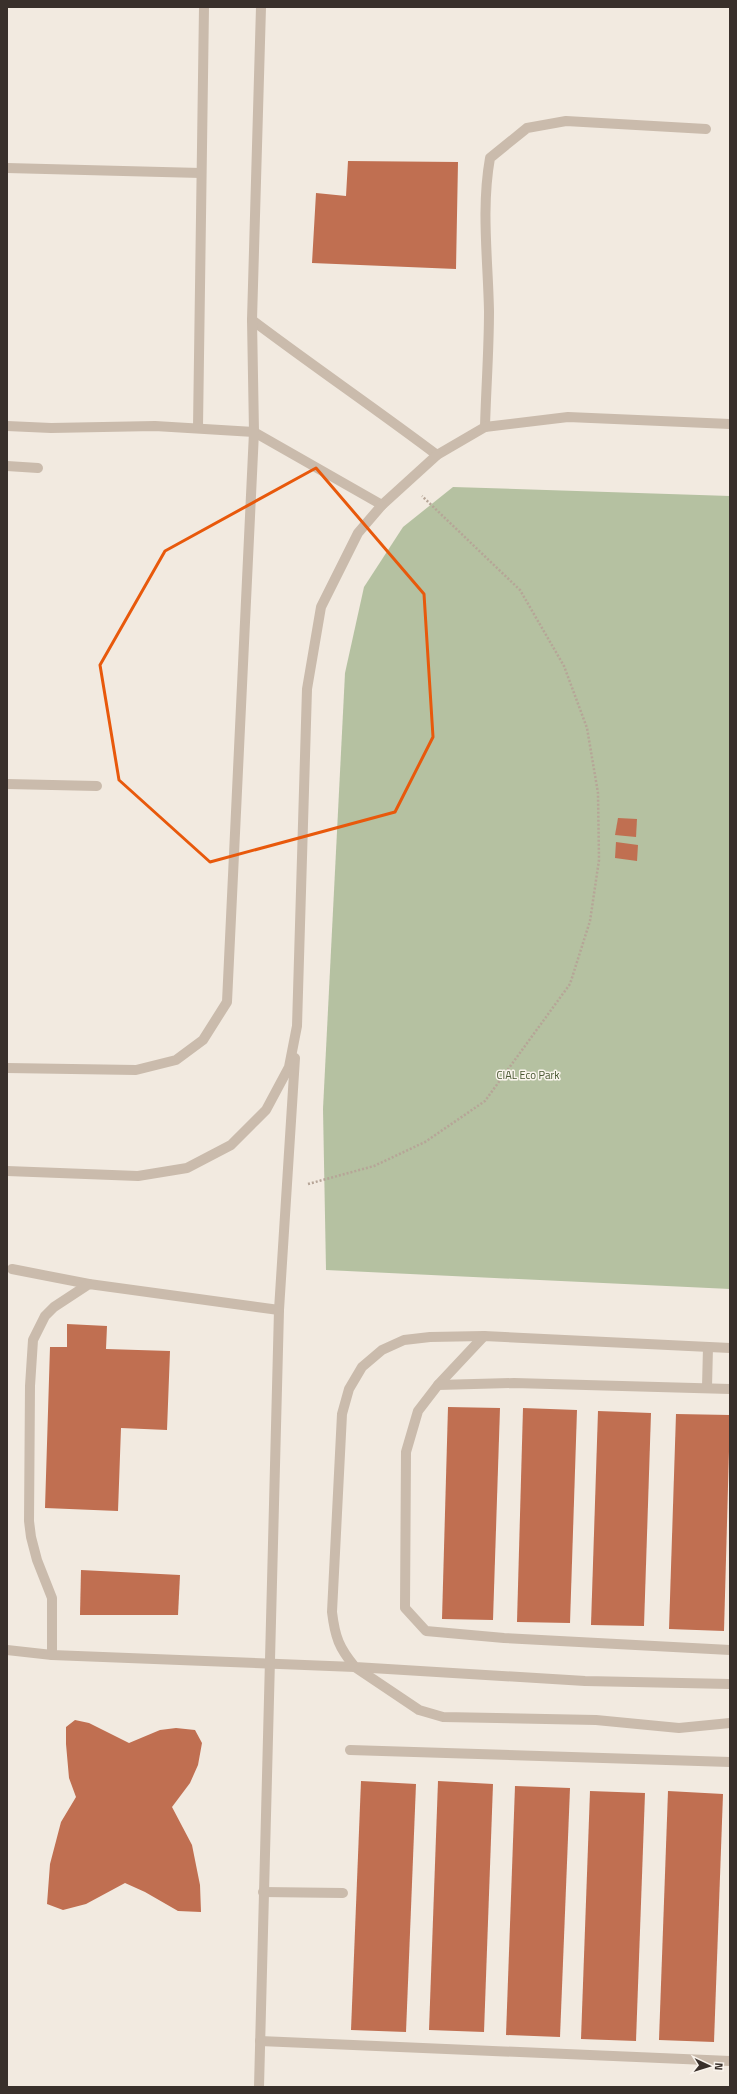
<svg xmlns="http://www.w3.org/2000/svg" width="737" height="2094" viewBox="0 0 737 2094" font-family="'Titillium Web',sans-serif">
	<rect width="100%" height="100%" fill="#f2eae0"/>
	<polygon fill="#b5c1a1" points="453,487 730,496 730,1289 326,1270 323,1109 345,673 364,587 403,527"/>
	<g fill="#c06f51">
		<polygon points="348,161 458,162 456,269 312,263 316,193 346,196"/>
		<polygon points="618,818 637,819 636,837 615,835"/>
		<polygon points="616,842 638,845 637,861 615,858"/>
		<polygon points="67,1324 107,1326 106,1349 170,1351 167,1430 121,1428 118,1511 45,1508 50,1347 67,1347"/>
		<polygon points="448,1407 500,1408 493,1620 442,1619"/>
		<polygon points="523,1408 577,1410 570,1623 517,1622"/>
		<polygon points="598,1411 651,1413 644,1626 591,1625"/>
		<polygon points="676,1414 730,1415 724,1631 669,1629"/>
		<polygon points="81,1570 180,1575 178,1615 80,1615"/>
		<polygon points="75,1720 89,1723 129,1743 160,1730 176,1728 195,1730 202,1743 198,1765 190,1783 172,1807 192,1845 200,1885 201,1912 178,1911 145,1892 125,1883 86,1904 63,1910 47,1904 50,1864 61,1822 76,1797 69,1778 66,1744 66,1727"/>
		<polygon points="361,1781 416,1784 406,2032 351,2030"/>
		<polygon points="438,1781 493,1784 484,2032 429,2030"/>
		<polygon points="515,1786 570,1788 560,2037 506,2035"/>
		<polygon points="590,1791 645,1793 636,2041 581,2039"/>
		<polygon points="668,1791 723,1794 714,2042 659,2040"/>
	</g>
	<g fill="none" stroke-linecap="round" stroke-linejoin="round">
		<polyline stroke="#b6a597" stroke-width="2.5" stroke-dasharray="2 2" stroke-linecap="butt" points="308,1184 374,1166 425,1142 485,1101 570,984 590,921 599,860 598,793 587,728 564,666 520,590 422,496"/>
		<g stroke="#cabbac" stroke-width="10">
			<polyline points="7,168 201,173"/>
			<path d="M252,320C313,366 376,409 437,455"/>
			<polyline points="7,426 51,428 155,426 254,432 382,505"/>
			<polyline points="198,427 204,7"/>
			<polyline points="7,466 38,468"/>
			<polyline points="7,784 97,786"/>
			<polyline points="7,1068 136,1070 176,1060 203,1040 227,1002 254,432 252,320 261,7"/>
			<polyline points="12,1269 89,1284"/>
			<path d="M730,1348L484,1336L430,1337L404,1340L382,1350L362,1367L349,1389L342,1414L332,1612C335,1637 339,1648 355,1667L585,1681L730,1684"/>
			<polyline points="438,1385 484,1336"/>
			<polyline points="707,1387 708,1347"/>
			<polyline points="730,1389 514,1383 438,1385 418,1411 406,1452 405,1608 426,1631 504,1638 730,1650"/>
			<polyline points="7,1650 52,1655 355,1667 419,1710 443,1717 596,1720 679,1728 730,1723"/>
			<polyline points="52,1655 52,1598 37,1560 31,1537 29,1521 30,1386 33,1340 45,1316 54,1307 89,1284 279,1310"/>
			<polyline points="350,1750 730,1762"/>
			<polyline points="263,1892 343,1893"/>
			<polyline points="260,2041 730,2061"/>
		</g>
		<g stroke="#cabbac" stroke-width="10">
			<path d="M485,427C486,389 489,350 489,311C488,259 481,209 490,158L527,128L566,121L706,129"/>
			<polyline points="7,1171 138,1176 187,1168 231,1145 266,1110 289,1067 297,1026 307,689 321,607 358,533 382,505 437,455 485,427 568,417 730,424"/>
			<polyline points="259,2087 279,1310 295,1058"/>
		</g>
	</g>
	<path fill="none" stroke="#e8590c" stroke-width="3" stroke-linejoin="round" d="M316,468L424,594L433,737L395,812L210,862L119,780L100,665L165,551Z"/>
	<g text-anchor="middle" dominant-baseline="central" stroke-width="3" stroke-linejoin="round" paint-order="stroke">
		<g font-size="11" fill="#475630" stroke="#faf4ed">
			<text x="528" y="1075">CIAL Eco Park</text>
		</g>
	</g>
	<rect width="737" height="2094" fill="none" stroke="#39302b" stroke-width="16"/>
	<g transform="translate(709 2066) rotate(94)" stroke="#faf4ed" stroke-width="3" paint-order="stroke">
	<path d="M0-3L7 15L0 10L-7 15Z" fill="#39302b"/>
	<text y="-6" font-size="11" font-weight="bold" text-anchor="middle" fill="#39302b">N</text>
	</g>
</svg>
